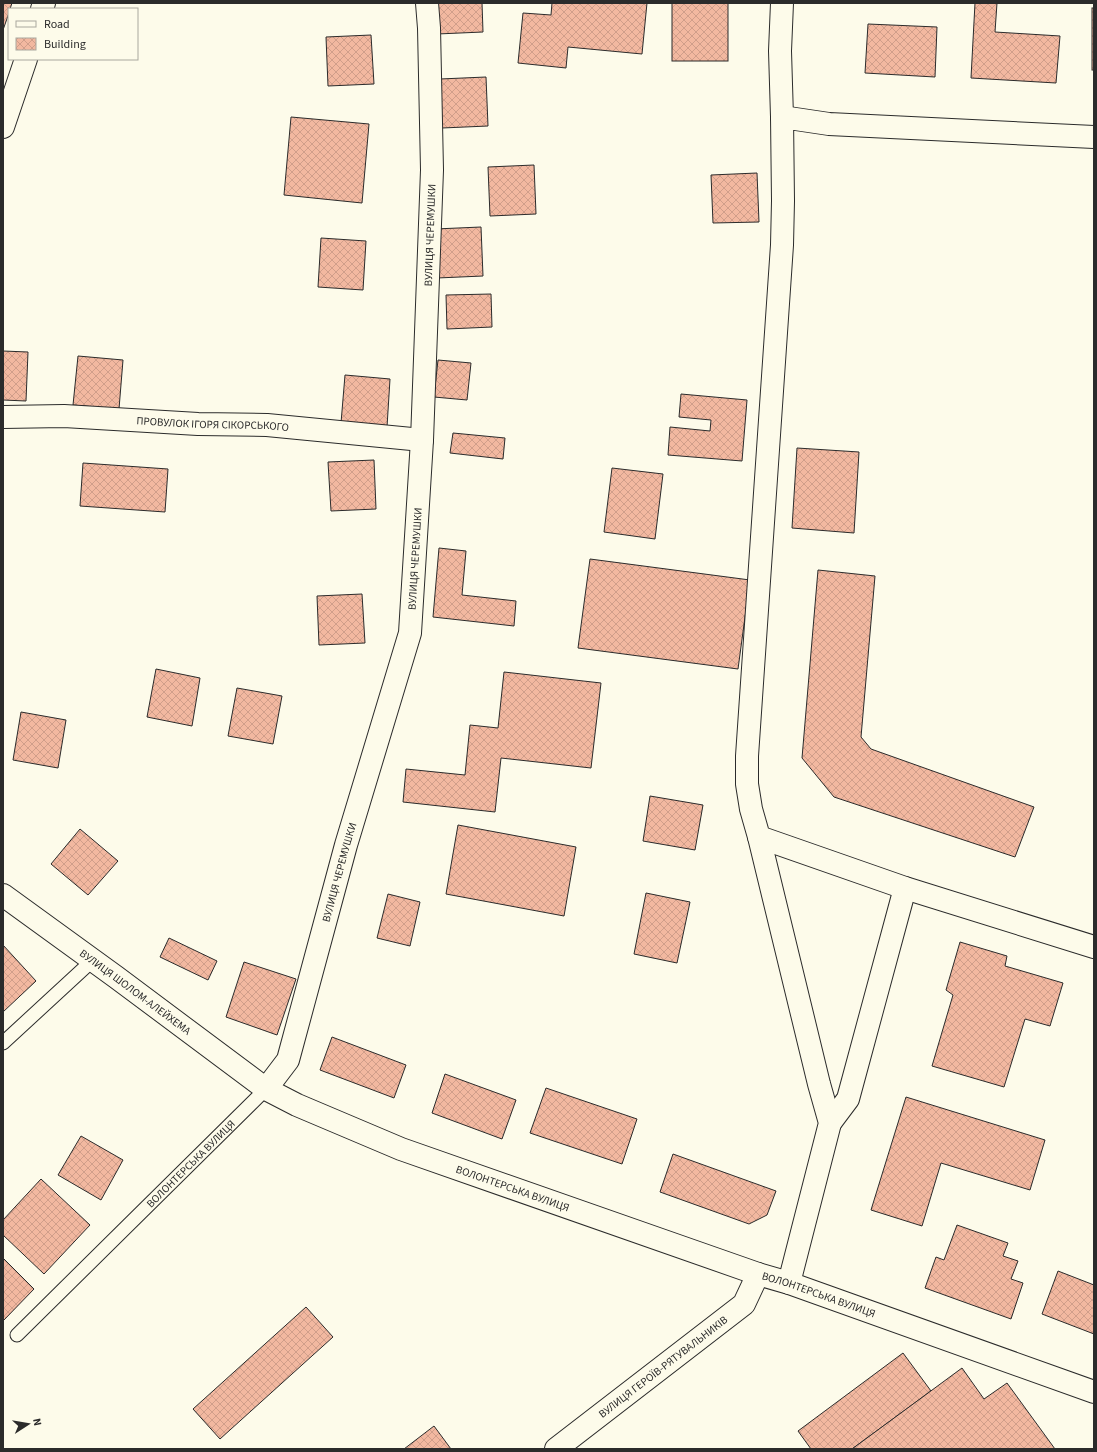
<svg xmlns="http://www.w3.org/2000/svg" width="1097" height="1452" viewBox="0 0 1097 1452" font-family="'Source Sans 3',sans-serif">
	<defs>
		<pattern id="building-cross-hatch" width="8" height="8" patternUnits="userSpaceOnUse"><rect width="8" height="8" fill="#f2b8a0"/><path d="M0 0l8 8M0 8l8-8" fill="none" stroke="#d09e8a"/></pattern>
	</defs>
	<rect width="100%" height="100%" fill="#fdfbea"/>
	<g fill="url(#building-cross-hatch)" stroke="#2b2b2b">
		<polygon points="3,3 12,3 10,9 9,9 9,13 3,30"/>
		<polygon points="436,3 482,3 483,32 437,34"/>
		<polygon points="552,3 647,3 642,54 568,47 566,68 518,63 523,13 551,15"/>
		<rect x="672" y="3" width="56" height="58"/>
		<polygon points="975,3 997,3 995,32 1060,36 1056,83 971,78"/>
		<rect x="1092" y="8" width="2" height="62"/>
		<polygon points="868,24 937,27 935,77 865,73"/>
		<polygon points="371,35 374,84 328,86 326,37"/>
		<polygon points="486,77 488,126 442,128 440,79"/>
		<polygon points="291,117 369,124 362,203 284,195"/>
		<polygon points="534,165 536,214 490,216 488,167"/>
		<polygon points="757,173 759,222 713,223 711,175"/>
		<polygon points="481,227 483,276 437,278 435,229"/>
		<polygon points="321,238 366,241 363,290 318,287"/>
		<polygon points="491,294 492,327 447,329 446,295"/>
		<polygon points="3,351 28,352 26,401 3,400"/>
		<polygon points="78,356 123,360 119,409 73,405"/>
		<polygon points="438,360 471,363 467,400 434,397"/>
		<polygon points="345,375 390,379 387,427 341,423"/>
		<polygon points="681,394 747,400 742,461 668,455 670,427 710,431 711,420 679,417"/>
		<polygon points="453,433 505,438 503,459 450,453"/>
		<polygon points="797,448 859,452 854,533 792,528"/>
		<polygon points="374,460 376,509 331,511 328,462"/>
		<polygon points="83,463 168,469 165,512 80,506"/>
		<polygon points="612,468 663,474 655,539 604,532"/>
		<polygon points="439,548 466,551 462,595 516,601 514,626 433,617"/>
		<polygon points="590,559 750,580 738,669 578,648"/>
		<polygon points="818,570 875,576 861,737 871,749 1034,807 1015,857 834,797 802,758"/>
		<polygon points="362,594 365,643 319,645 317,596"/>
		<polygon points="156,669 200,678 192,726 147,717"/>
		<polygon points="504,672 601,683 591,768 501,758 495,812 403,802 406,769 465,775 470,725 498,728"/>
		<polygon points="237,688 282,696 273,744 228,736"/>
		<polygon points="21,712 66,720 58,768 13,760"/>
		<polygon points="650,796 703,805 695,850 643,841"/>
		<polygon points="458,825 576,847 564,916 446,894"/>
		<polygon points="80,829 118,861 88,895 51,864"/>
		<polygon points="646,893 690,902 677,963 634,954"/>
		<polygon points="388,894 420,902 410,946 377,938"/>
		<polygon points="169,938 217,961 208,980 160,957"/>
		<polygon points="960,942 1007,956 1005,966 1063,983 1050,1026 1025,1019 1004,1087 932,1066 953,995 946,990"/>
		<polygon points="3,945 36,981 3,1012"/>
		<polygon points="244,962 296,979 277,1035 226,1017"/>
		<polygon points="332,1037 406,1065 394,1098 320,1070"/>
		<polygon points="445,1074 516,1100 502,1139 432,1113"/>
		<polygon points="546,1088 637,1119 622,1164 530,1133"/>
		<polygon points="906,1097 1045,1140 1030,1190 941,1163 922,1226 871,1210"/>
		<polygon points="81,1136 123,1160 101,1200 58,1175"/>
		<polygon points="673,1154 776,1191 767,1215 749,1224 660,1192"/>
		<polygon points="41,1179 90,1225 44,1274 3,1235 3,1220"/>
		<polygon points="957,1225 1008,1243 1003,1256 1018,1261 1011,1279 1023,1283 1011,1319 925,1288 936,1257 944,1260"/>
		<polygon points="3,1258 34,1289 3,1321"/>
		<polygon points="1058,1271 1094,1285 1094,1334 1042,1314"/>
		<polygon points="306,1307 333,1337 220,1439 193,1409"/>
		<polygon points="903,1353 931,1391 852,1449 811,1449 798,1431"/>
		<polygon points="962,1368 984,1399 1007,1383 1055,1449 852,1449"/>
		<polygon points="434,1426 451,1449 404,1449"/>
	</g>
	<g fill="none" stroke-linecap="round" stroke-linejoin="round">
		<g stroke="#2b2b2b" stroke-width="15">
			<g id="service">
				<polyline points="3,1043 93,960"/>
				<path id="s1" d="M17,1335L266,1089"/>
			</g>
		</g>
		<g stroke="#2b2b2b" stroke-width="24">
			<g id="minor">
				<polyline points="782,3 780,51 782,117"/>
				<polyline points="42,9 44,3"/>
				<polyline points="3,127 26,59"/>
				<polyline points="1094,137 829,124 782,117 783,201 782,245 747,756 747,784 751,809 759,837 905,888 1094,947"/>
				<path id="s2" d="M3,417L64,416L198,424L267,425L422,440"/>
				<polyline points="759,837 819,1084 830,1123 789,1283"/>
				<path id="s3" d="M266,1089L288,1060L346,845L410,633L422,440L432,170L429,28L427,3"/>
				<polyline points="830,1123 848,1099 905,888"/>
				<path id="s4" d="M556,1449L744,1304L758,1274"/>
			</g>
		</g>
		<g stroke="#2b2b2b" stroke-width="24">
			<g id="tertiary">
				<path id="s5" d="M3,895L116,977L266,1089L297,1105L401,1149L758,1274L789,1283L1094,1392"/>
			</g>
		</g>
		<use href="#service" stroke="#fdfbea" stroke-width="13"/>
		<use href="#minor" stroke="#fdfbea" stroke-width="22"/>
		<use href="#tertiary" stroke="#fdfbea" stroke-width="22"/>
	</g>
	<g text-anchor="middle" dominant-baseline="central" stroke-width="3" stroke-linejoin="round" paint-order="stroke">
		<g font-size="11" fill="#2b2b2b" stroke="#fdfbea">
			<text stroke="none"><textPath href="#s3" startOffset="879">ВУЛИЦЯ ЧЕРЕМУШКИ</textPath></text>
			<text stroke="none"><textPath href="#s2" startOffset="210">ПРОВУЛОК ІГОРЯ СІКОРСЬКОГО</textPath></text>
			<text stroke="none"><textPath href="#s3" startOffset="555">ВУЛИЦЯ ЧЕРЕМУШКИ</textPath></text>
			<text stroke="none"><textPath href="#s3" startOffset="231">ВУЛИЦЯ ЧЕРЕМУШКИ</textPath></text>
			<text stroke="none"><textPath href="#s5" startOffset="164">ВУЛИЦЯ ШОЛОМ-АЛЕЙХЕМА</textPath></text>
			<text stroke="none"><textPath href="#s1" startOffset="244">ВОЛОНТЕРСЬКА ВУЛИЦЯ</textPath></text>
			<text stroke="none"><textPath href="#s5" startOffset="593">ВОЛОНТЕРСЬКА ВУЛИЦЯ</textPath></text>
			<text stroke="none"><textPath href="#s5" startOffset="917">ВОЛОНТЕРСЬКА ВУЛИЦЯ</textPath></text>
			<text stroke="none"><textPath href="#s4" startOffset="135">ВУЛИЦЯ ГЕРОЇВ-РЯТУВАЛЬНИКІВ</textPath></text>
		</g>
	</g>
	<rect width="1097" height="1452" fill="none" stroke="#2b2b2b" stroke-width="8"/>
	<rect x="8" y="8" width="130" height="52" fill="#fdfbea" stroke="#a9a89e"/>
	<rect x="16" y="21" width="20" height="6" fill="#fdfbea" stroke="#a9a89e"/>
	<text x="44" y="28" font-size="12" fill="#2b2b2b">Road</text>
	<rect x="16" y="38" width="20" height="12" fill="url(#building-cross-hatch)" stroke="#a9a89e"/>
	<text x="44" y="48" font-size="12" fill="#2b2b2b">Building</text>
	<g transform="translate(28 1424) rotate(78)" stroke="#fdfbea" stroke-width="3" paint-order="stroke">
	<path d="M0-3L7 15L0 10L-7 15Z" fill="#2b2b2b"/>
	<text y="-6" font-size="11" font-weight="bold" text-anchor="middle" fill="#2b2b2b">N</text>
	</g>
</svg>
